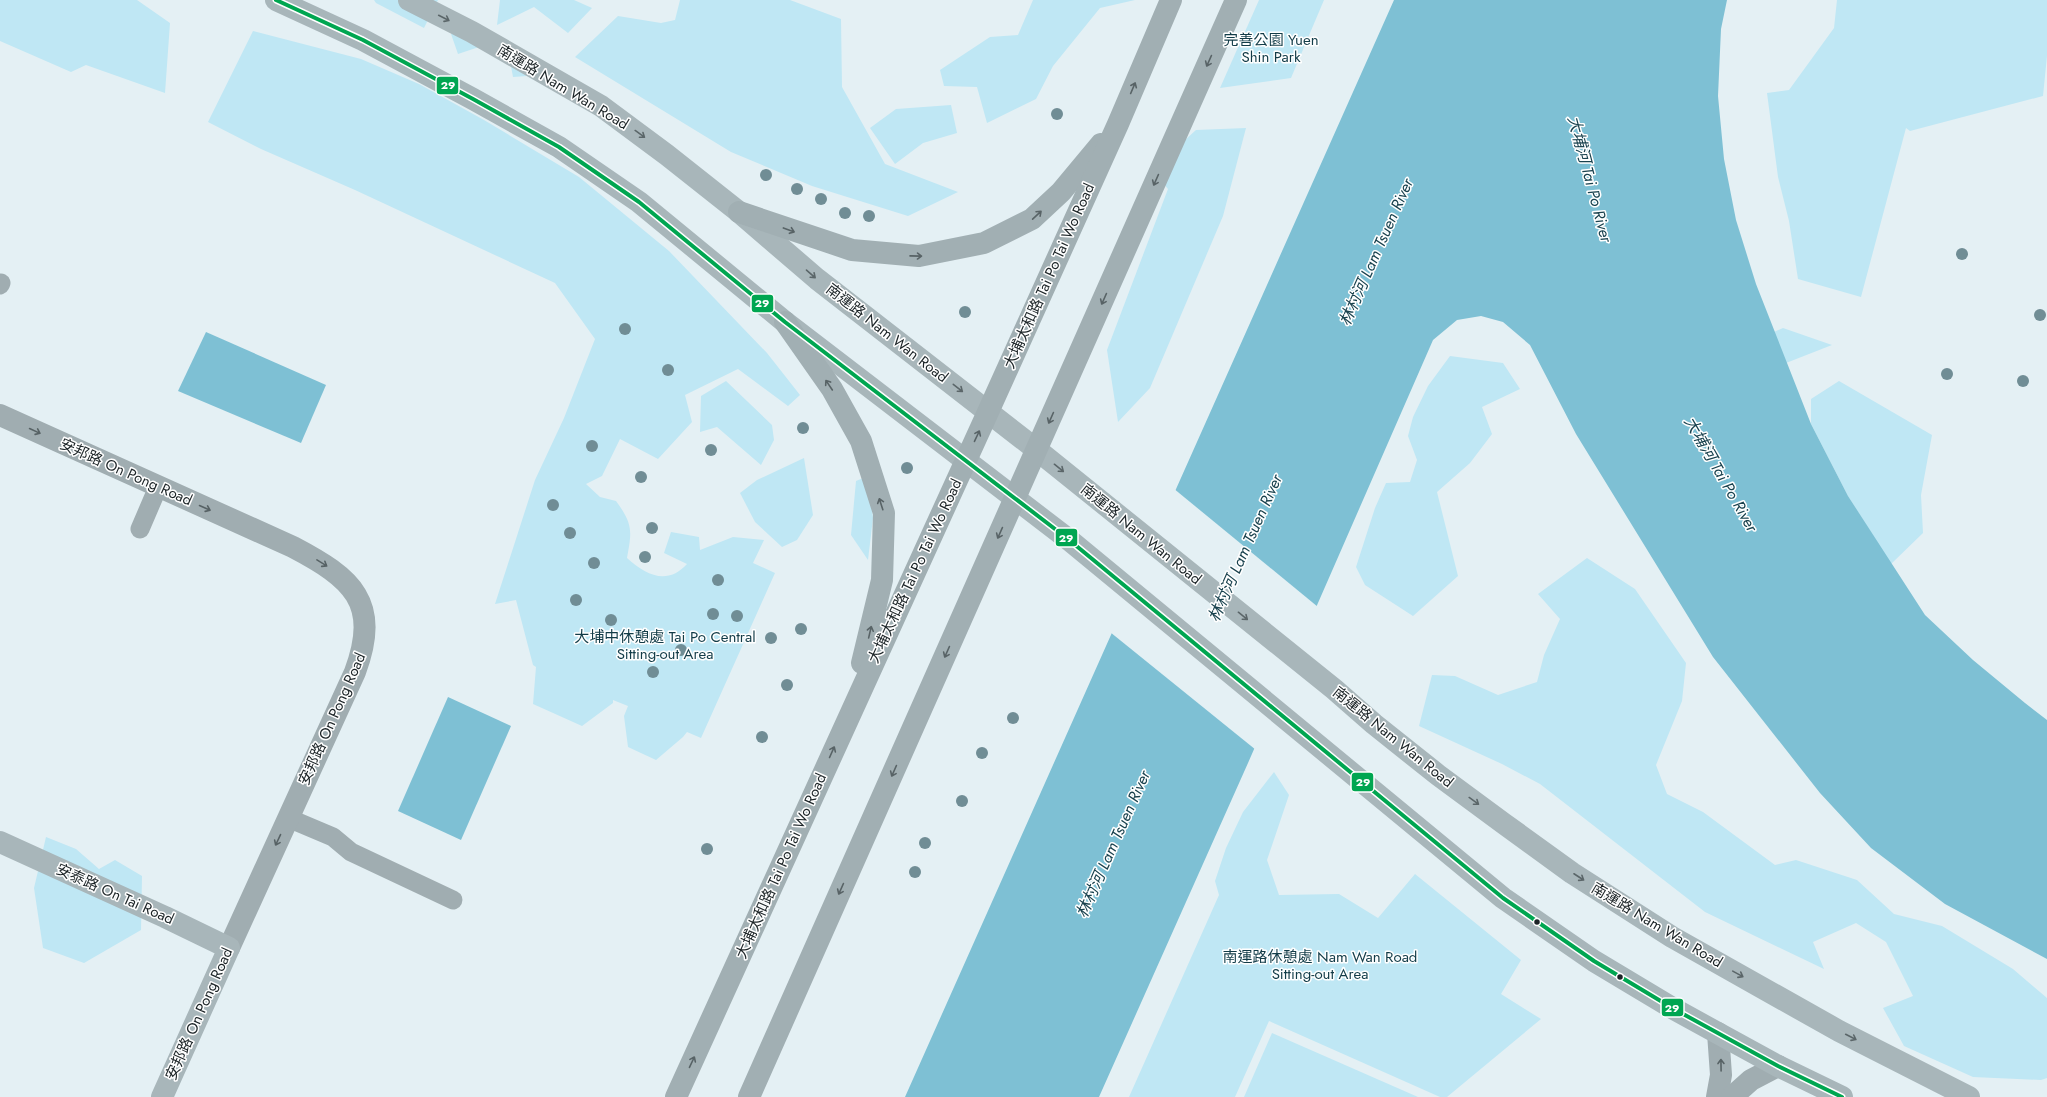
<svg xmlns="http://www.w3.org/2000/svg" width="2047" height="1097" viewBox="0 0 2047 1097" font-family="Jost,'Noto Sans TC',sans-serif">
	<rect width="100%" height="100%" fill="#e4f0f4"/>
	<g fill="#bfe7f4">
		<polygon points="0,0 137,0 170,23 165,93 86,65 71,72 0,41"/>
		<polygon points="374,0 438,0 424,28 376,3"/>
		<polygon points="500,0 574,0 592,8 568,33 534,7 497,25"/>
		<polygon points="680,0 790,0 841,19 842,87 885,164 958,192 908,216 812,186 731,152 575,57 618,16 661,23 675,20"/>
		<polygon points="1033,0 1135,0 1100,8 1053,66 1036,99 987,123 977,87 944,86 940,70 990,37 1018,35"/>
		<polygon points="1259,0 1324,0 1291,78 1220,88"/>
		<polygon points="1837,0 2047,0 2047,56 2043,96 1910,131 1906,128 1861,297 1798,279 1789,221 1778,177 1767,93 1789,90 1834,28"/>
		<polygon points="471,24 527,76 513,77 510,61 482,46 458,54 451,34"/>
		<path d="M253,31L361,59L419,84L484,120L579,177L669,251L767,353L800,395L788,406L738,369L685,395L692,422L658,459L620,439L602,476L586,484L600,497L616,501C633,524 632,531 627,558C646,575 667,586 687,564L664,553L671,532L699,537L700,550L733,537L764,540L753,563L775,573L701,738L687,732L683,737L656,760L628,747L624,716L628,706L613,700V703L582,726L533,704L536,667L533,665L516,600L495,604L535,480L564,418L595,339L555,283L355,190L261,149L208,122Z"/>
		<polygon points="951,105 957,133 923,143 895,164 870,128 896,109"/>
		<polygon points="1246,128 1223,216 1150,388 1118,422 1107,350 1168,189 1162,182 1173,151 1196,130"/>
		<polygon points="1783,328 1832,345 1786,363 1774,332"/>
		<polygon points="1450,356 1503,363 1520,389 1482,407 1492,434 1470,463 1437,492 1458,576 1413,616 1365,585 1356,567 1375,508 1386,483 1410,482 1417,460 1408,436 1413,417 1428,386"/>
		<polygon points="726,381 772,425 774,440 761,465 717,427 700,432 701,396"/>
		<polygon points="1839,381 1932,435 1921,495 1923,533 1891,564 1848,496 1811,424 1811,399"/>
		<polygon points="804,458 813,515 797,540 782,547 755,522 740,493 757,480"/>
		<polygon points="868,476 873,518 868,560 851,535 856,481"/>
		<polygon points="1587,558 1635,589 1686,663 1682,701 1656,765 1667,794 1703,812 1775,865 1796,860 1857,880 1894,914 1942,926 2013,969 2047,998 2047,1078 2041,1080 1973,1077 1904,1046 1883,1008 1913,996 1886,942 1856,923 1813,942 1824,969 1705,912 1540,784 1502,764 1419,726 1432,675 1455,676 1498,695 1537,682 1544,655 1560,619 1538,594"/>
		<polygon points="1274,772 1289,795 1267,860 1279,895 1339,894 1378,918 1415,874 1521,960 1501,994 1541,1019 1447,1097 1440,1097 1269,1021 1235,1097 1129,1097 1219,895 1215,881 1226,848 1243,812"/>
		<polygon points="46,837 76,849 99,869 115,860 142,876 141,930 84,963 43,948 34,888"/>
		<polygon points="1272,1033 1418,1097 1244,1097"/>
	</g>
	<g fill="#7ec0d4">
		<polygon points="1394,0 1727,0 1721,29 1718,96 1724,159 1736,220 1756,284 1811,424 1848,496 1925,615 1973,660 2025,703 2047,720 2047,959 1945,904 1871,848 1820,793 1713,657 1576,434 1530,345 1503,322 1481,316 1457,320 1433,340 1248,763 1099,1097 905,1097"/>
		<polygon points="206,332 326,385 301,443 178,391"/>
		<polygon points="448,697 511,726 461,840 398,811"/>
	</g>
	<polygon fill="#e4f0f4" points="1173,488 1318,607 1256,750 1110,632"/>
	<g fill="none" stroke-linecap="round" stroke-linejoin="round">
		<g stroke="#a0adb1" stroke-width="19">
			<polyline points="0,285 1,283"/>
			<polyline points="140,529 158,487"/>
			<polyline points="288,818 333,837 351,852 453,900"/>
		</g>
		<g stroke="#a0adb1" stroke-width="22">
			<path d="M0,415L293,547C352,578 381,602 355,672L229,948"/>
			<polyline points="1717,1097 1721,1075 1718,1033"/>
			<polyline points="1732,1097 1751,1080 1778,1066"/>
		</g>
		<g stroke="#a8b6ba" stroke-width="22">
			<polyline points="276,0 363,40 473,99 559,147 639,202 785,322 1068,539 1503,898 1594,961 1674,1009 1778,1066 1842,1097"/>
			<polyline points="409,0 472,32 601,106 667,155 739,212 817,279 1037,450 1334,689 1374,724 1438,775 1503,823 1572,873 1672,937 1839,1031 1969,1097"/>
			<polyline points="0,842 165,917 229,948 162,1097"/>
		</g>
		<g stroke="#a1afb3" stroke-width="22">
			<polyline points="739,212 852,250 919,256 984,243 1032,219 1061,192 1101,144"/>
			<polyline points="785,322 832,389 861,441 884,513 882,580 862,663"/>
			<polyline points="676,1097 988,412 1118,124 1171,0"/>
			<polyline points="749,1097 1236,0"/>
		</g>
		<g stroke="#fff" stroke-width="7">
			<polyline id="bus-1" points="276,0 363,40 473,99 559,147 639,202 785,322 1068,539 1503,898 1594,961 1674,1009 1778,1066 1842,1097"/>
		</g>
		<use href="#bus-1" stroke="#00a651" stroke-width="4"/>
	</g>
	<g fill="#708d95">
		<circle cx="1057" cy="114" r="6"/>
		<circle cx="766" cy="175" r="6"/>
		<circle cx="797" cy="189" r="6"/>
		<circle cx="821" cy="199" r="6"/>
		<circle cx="845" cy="213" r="6"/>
		<circle cx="869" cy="216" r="6"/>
		<circle cx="1962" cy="254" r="6"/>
		<circle cx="965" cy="312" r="6"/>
		<circle cx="2040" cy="315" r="6"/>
		<circle cx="625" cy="329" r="6"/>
		<circle cx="668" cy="370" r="6"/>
		<circle cx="1947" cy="374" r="6"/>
		<circle cx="2023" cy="381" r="6"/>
		<circle cx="803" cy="428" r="6"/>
		<circle cx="592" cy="446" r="6"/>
		<circle cx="711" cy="450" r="6"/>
		<circle cx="907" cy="468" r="6"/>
		<circle cx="641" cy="477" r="6"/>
		<circle cx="553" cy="505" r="6"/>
		<circle cx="652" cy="528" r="6"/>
		<circle cx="570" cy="533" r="6"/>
		<circle cx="645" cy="557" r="6"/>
		<circle cx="594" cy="563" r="6"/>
		<circle cx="718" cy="580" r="6"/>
		<circle cx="576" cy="600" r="6"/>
		<circle cx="713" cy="614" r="6"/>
		<circle cx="737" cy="616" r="6"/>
		<circle cx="611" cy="620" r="6"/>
		<circle cx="801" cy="629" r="6"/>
		<circle cx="645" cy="636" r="6"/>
		<circle cx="771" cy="638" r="6"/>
		<circle cx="681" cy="650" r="6"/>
		<circle cx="653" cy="672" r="6"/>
		<circle cx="787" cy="685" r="6"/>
		<circle cx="1013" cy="718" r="6"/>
		<circle cx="762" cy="737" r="6"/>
		<circle cx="982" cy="753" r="6"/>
		<circle cx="962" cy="801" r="6"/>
		<circle cx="925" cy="843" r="6"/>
		<circle cx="707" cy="849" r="6"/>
		<circle cx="915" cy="872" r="6"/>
	</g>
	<defs><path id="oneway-shaft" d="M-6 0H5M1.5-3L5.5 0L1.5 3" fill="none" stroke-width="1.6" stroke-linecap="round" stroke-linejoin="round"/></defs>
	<g stroke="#5b6669">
		<use href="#oneway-shaft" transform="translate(444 18) rotate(27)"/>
		<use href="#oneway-shaft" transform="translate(640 134) rotate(36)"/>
		<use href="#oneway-shaft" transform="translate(811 274) rotate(41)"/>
		<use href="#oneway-shaft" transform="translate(958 388) rotate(38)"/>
		<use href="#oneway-shaft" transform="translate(1059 468) rotate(39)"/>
		<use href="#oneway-shaft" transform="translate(1243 616) rotate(39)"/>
		<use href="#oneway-shaft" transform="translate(1474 801) rotate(36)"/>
		<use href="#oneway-shaft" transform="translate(1579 877) rotate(33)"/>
		<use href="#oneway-shaft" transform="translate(1738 974) rotate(29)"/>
		<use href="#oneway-shaft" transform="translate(1851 1037) rotate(27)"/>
	</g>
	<g stroke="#586366">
		<use href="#oneway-shaft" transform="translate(1209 61) rotate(114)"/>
		<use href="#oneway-shaft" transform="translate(1133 88) rotate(-67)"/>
		<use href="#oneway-shaft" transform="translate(1156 180) rotate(114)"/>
		<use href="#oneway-shaft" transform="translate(1037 215) rotate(-43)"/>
		<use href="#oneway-shaft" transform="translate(789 230) rotate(20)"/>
		<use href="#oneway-shaft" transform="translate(916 256) rotate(1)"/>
		<use href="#oneway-shaft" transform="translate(1104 299) rotate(114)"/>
		<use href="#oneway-shaft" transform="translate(829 385) rotate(-124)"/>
		<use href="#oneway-shaft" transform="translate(1051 418) rotate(114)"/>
		<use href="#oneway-shaft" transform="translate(977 436) rotate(-65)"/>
		<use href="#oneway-shaft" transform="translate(881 504) rotate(-108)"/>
		<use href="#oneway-shaft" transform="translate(1000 533) rotate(114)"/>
		<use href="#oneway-shaft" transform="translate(870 632) rotate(-77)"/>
		<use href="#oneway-shaft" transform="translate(947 652) rotate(114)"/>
		<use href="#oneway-shaft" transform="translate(832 752) rotate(-66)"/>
		<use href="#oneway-shaft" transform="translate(894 771) rotate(114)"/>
		<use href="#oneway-shaft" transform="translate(841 889) rotate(114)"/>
		<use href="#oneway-shaft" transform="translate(692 1062) rotate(-65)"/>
	</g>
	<g stroke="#576265">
		<use href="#oneway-shaft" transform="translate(35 431) rotate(25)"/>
		<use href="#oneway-shaft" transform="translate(205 508) rotate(24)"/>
		<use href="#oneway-shaft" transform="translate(322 563) rotate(32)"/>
		<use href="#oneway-shaft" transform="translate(278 840) rotate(115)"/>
		<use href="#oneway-shaft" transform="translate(1721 1065) rotate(-91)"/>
	</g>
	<g fill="#1c2427" stroke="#fff" stroke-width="1.5">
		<circle cx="1537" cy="922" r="3.5"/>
		<circle cx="1620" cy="977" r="3.5"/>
	</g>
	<g text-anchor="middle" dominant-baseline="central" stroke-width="3" stroke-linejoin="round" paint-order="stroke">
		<g font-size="15" fill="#123c48" stroke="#fff">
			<text x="1271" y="40">完善公園 Yuen<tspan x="1271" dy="17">Shin Park</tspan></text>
			<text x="665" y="637">大埔中休憩處 Tai Po Central<tspan x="665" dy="17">Sitting-out Area</tspan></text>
			<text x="1320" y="957">南運路休憩處 Nam Wan Road<tspan x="1320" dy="17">Sitting-out Area</tspan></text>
		</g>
		<g font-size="15" fill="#1c2427" stroke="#fff">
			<text transform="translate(563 87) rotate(31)">南運路 Nam Wan Road</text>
			<text transform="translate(1049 276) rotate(-66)">大埔太和路 Tai Po Tai Wo Road</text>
			<text transform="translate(887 333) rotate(38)">南運路 Nam Wan Road</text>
			<text transform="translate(126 472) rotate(24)">安邦路 On Pong Road</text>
			<text transform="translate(1141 534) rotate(39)">南運路 Nam Wan Road</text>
			<text transform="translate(915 571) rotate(-65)">大埔太和路 Tai Po Tai Wo Road</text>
			<text transform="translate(332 719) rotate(-66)">安邦路 On Pong Road</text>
			<text transform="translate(1393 737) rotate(39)">南運路 Nam Wan Road</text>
			<text transform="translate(781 866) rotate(-66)">大埔太和路 Tai Po Tai Wo Road</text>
			<text transform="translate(115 894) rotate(24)">安泰路 On Tai Road</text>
			<text transform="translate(1657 925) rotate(31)">南運路 Nam Wan Road</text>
			<text transform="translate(199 1014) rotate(-66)">安邦路 On Pong Road</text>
		</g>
		<g font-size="16" font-style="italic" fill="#19424e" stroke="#fff">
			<text transform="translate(1590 179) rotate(75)">大埔河 Tai Po River</text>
			<text transform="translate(1376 252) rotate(-66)">林村河 Lam Tsuen River</text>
			<text transform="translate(1721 474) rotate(60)">大埔河 Tai Po River</text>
			<text transform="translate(1245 548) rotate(-66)">林村河 Lam Tsuen River</text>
			<text transform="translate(1113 844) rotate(-66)">林村河 Lam Tsuen River</text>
		</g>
	</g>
	<g stroke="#fff" stroke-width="1.5">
		<rect x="436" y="76" width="23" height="19" rx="4" fill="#00a651"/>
		<rect x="751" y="294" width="23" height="19" rx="4" fill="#00a651"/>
		<rect x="1055" y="528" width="23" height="19" rx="4" fill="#00a651"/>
		<rect x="1351" y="772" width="23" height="20" rx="4" fill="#00a651"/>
		<rect x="1661" y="998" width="23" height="19" rx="4" fill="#00a651"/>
	</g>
	<g font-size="11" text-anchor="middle" font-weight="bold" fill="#fff">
		<text x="448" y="89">29</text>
		<text x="762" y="307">29</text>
		<text x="1066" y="542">29</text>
		<text x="1363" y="786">29</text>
		<text x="1672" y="1012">29</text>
	</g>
</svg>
